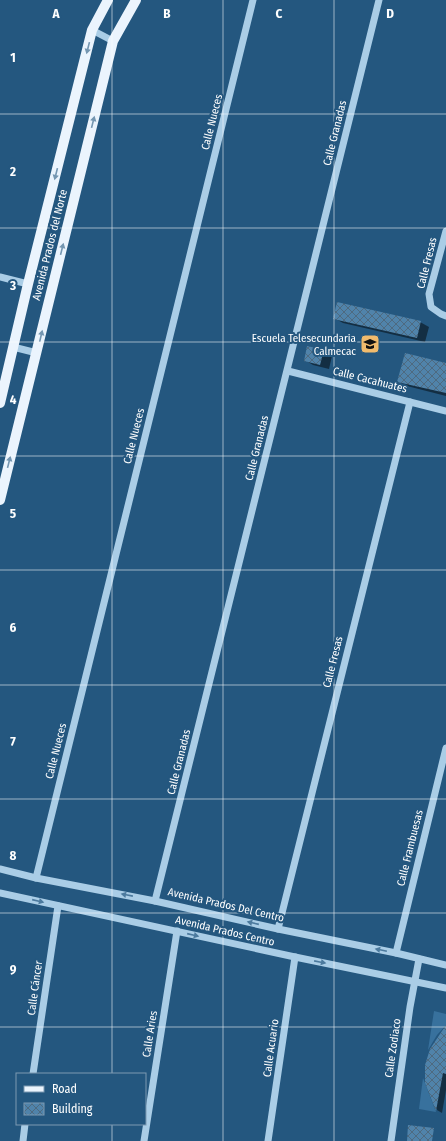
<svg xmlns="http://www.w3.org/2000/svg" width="446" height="1141" viewBox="0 0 446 1141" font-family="'Fira Sans Condensed',sans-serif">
	<defs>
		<pattern id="building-cross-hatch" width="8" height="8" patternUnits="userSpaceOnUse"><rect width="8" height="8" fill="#5083aa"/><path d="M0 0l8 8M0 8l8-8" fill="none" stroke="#4e6a80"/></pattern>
	</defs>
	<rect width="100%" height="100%" fill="#24577f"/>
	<g fill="#38719d">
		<polygon points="434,1011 446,1014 446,1025 437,1035 428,1050"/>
		<polygon points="423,1078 436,1112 419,1109"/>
	</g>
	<g fill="#0007">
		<polygon points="334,318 420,322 429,327 425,342 343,323"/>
		<polygon points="323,351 332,356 329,369 313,365 305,360"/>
		<polygon points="446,364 446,396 407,386 399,382"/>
		<polygon points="446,1027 446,1090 442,1113 437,1110 426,1082"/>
	</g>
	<g fill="url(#building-cross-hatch)">
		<polygon points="337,302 421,321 417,338 333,319"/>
		<polygon points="307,346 324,350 320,365 304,361"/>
		<polygon points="405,353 446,363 446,393 397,382"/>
		<polygon points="446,1025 446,1074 443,1073 436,1111 425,1083 425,1065 430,1049"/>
		<polygon points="408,1125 434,1128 432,1141 407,1141"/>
	</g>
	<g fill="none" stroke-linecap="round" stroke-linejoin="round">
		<g stroke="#aacde6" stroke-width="7">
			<polyline points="92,30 113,41"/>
			<polyline points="446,231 429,294 431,307 441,314 446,316"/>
			<polyline points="0,277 28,284"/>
			<polyline points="13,347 37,353"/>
			<polyline points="288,371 446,411"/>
			<polyline points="0,869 36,878 155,901 278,929 396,953 446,965"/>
			<polyline points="36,878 253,0"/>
			<polyline points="0,893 295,957 446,988"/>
			<polyline points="155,901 379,0"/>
			<polyline points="278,929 410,402"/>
			<polyline points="396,953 446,748"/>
			<polyline points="33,1074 58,906"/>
			<polyline points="23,1141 25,1124"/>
			<polyline points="144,1141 177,931"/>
			<polyline points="268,1141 295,957"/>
			<polyline points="391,1141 410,1007 419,959"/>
		</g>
		<g stroke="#ebf4fd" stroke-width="10">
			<polyline points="0,403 28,284 92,30 108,0"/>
			<polyline points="0,500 113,41 136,0"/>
		</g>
	</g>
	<defs><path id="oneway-solid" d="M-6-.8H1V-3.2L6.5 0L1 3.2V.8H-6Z"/></defs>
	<g fill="#7496b1">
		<use href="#oneway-solid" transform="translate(88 48) rotate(104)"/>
		<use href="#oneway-solid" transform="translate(93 122) rotate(-76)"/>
		<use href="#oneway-solid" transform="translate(56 174) rotate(104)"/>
		<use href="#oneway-solid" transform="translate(62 249) rotate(-76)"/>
		<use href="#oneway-solid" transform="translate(41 336) rotate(-77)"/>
		<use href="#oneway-solid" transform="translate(9 462) rotate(-76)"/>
	</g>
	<g fill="#4c7a9e">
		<use href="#oneway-solid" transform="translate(127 895) rotate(-169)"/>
		<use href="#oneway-solid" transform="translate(38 901) rotate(13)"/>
		<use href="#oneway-solid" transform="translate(253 923) rotate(-167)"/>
		<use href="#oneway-solid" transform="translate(193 935) rotate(13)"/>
		<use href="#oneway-solid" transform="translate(381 950) rotate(-168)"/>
		<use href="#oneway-solid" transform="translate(320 962) rotate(11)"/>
	</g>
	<path fill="none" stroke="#fff" stroke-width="1" stroke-opacity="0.55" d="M112,0V1074M223,0V1141M334,0V1141M0,114H446M0,228H446M0,342H446M0,456H446M0,570H446M0,685H446M0,799H446M0,913H446M0,1027H446M112,1124V1141"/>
	<defs>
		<g id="school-square" transform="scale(1)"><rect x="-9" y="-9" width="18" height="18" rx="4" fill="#f1bb6d" stroke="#24577f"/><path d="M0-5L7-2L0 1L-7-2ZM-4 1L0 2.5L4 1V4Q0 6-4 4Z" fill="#111"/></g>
	</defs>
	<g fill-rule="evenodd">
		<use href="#school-square" x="370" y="344"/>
	</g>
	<g text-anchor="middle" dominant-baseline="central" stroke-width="4" stroke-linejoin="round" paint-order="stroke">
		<g font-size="11" fill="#fff" stroke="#24577f">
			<text transform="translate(212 122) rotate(-76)">Calle Nueces</text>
			<text transform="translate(335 133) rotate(-76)">Calle Granadas</text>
			<text transform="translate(50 245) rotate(-76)">Avenida Prados del Norte</text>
			<text transform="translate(427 263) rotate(-76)">Calle Fresas</text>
			<text transform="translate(370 380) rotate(14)">Calle Cacahuates</text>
			<text transform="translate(134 436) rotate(-76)">Calle Nueces</text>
			<text transform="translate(257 448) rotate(-76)">Calle Granadas</text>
			<text transform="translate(333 662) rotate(-76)">Calle Fresas</text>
			<text transform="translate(56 751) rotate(-76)">Calle Nueces</text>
			<text transform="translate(179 762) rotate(-76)">Calle Granadas</text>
			<text transform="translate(410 848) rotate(-76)">Calle Frambuesas</text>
			<text transform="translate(226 905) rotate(13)">Avenida Prados Del Centro</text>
			<text transform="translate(225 931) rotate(13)">Avenida Prados Centro</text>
			<text transform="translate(35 988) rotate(-82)">Calle Cáncer</text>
			<text transform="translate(150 1034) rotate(-81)">Calle Aries</text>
			<text transform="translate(271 1048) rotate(-82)">Calle Acuario</text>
			<text transform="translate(393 1048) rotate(-82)">Calle Zodiaco</text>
		</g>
		<g font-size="11" fill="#fff" stroke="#24577f" text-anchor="end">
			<text x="356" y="338">Escuela Telesecundaria<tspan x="356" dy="13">Calmecac</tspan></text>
		</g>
	</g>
	<g font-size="13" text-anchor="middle" font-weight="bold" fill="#fff" stroke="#24577f" stroke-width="4" stroke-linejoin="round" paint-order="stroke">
		<text x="56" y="18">A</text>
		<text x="167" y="18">B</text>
		<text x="279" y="18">C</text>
		<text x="390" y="18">D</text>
		<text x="13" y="62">1</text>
		<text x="13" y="176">2</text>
		<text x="13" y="290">3</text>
		<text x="13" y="404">4</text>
		<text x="13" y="518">5</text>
		<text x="13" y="632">6</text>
		<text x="13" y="746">7</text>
		<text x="13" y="860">8</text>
		<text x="13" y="974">9</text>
	</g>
	<rect x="16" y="1073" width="130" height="52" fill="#24577f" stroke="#7c9ab2"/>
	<rect x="24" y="1086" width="20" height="6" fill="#ebf4fd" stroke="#7c9ab2"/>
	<text x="52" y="1093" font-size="12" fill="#ffffff">Road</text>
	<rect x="24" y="1103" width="20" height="12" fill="url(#building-cross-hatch)" stroke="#7c9ab2"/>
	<text x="52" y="1113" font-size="12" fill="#ffffff">Building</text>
</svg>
